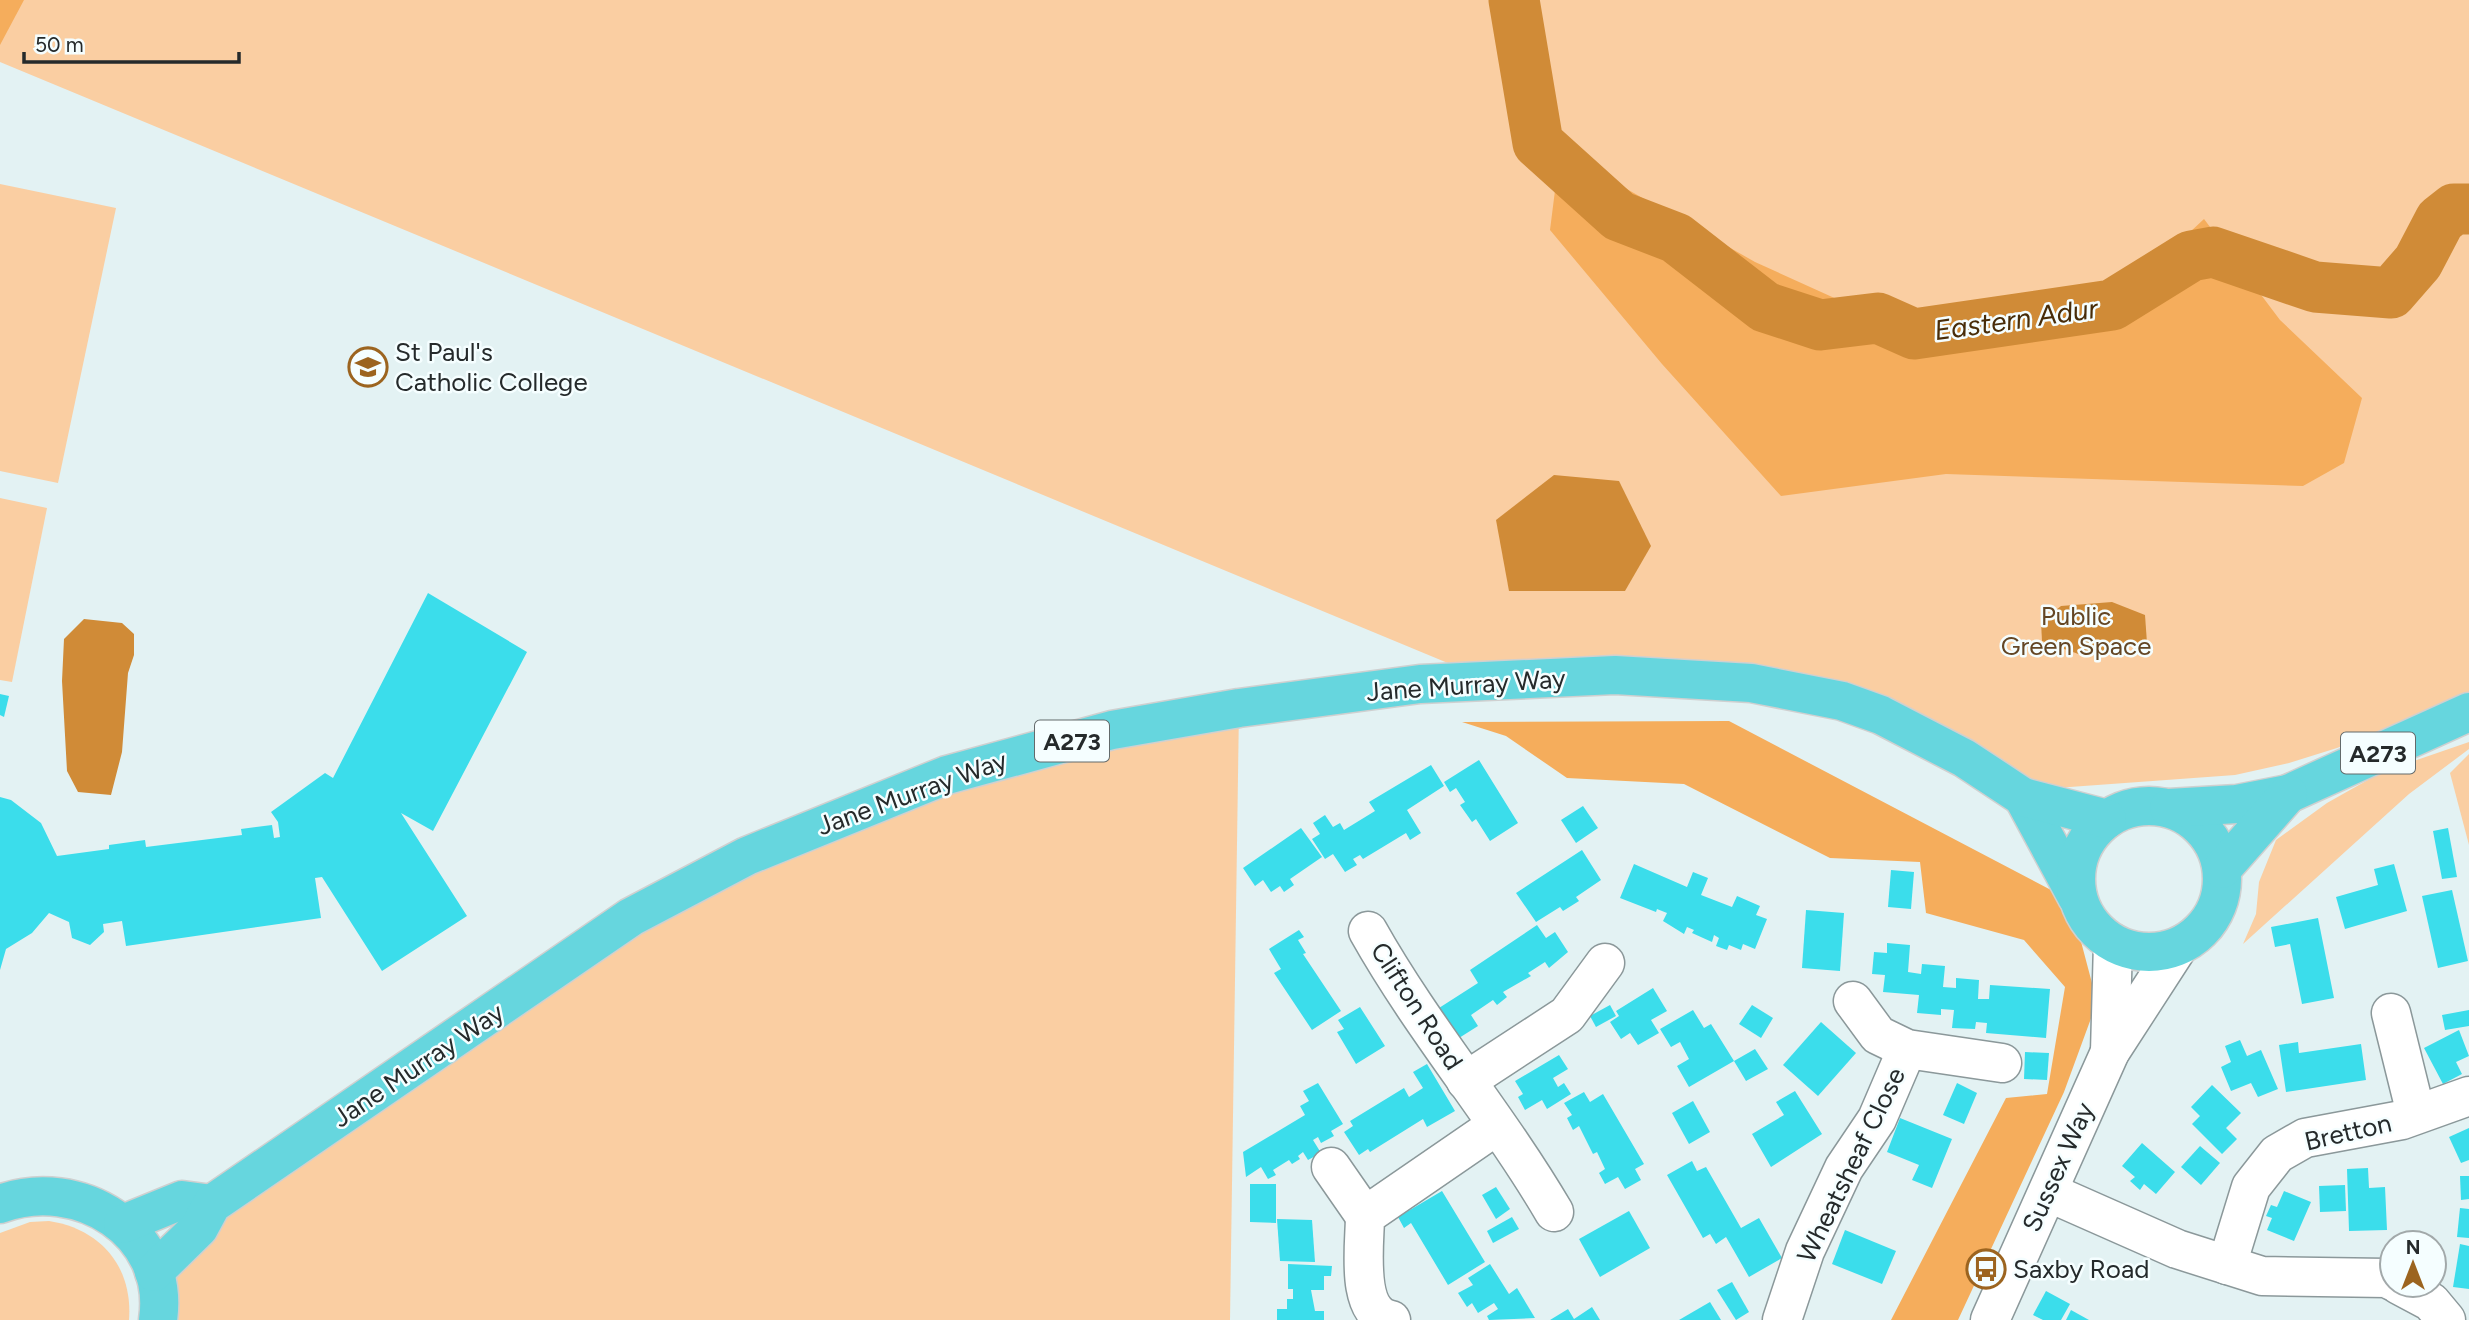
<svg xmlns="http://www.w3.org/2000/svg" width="2469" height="1320" viewBox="0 0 2469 1320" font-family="Figtree,sans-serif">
	<rect width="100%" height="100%" fill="#e3f2f3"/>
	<g fill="#facea2">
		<polygon points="0,0 2469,0 2469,697 2337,748 2289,763 2235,775 2029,790 1850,700 1455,666 0,62"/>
		<polygon points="0,184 116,208 58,483 0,471"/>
		<polygon points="0,498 47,508 12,682 0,680"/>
		<polygon points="1239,708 1230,1320 164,1320 154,1272 199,1228 631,917 947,775"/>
		<polygon points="2469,742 2469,749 2409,794 2243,944 2256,914 2259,882 2276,840 2327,803 2382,772"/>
		<polygon points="2469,754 2469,845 2450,773"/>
		<path d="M49,1221C101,1229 133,1267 129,1320H0V1233L30,1222Z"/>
	</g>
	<g fill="#f5ad5c">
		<polygon points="0,0 24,0 0,45"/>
		<polygon points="1560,151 1755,262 1914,334 2112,305 2204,219 2280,320 2362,398 2344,463 2303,486 1946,474 1781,496 1662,364 1550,230"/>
		<polygon points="1729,721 2070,900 2097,1002 2064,1092 1958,1320 1891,1320 2006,1098 2047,1094 2065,987 2024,940 1926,913 1920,862 1830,858 1684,784 1567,778 1506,736 1462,722"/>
	</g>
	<g fill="#d08b37">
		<polygon points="1554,475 1619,481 1651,546 1625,591 1509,591 1496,520"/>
		<polygon points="2112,602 2145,615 2147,643 2084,656 2042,641 2041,622 2061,606"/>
		<polygon points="84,619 122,623 134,634 134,655 128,673 122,752 111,795 78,792 67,771 62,681 64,639"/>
	</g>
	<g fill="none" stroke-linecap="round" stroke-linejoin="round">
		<polyline stroke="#d08b37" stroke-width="51" points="1514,0 1538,143 1619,216 1676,238 1765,307 1820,325 1878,318 1914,334 2112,305 2191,256 2213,252 2315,287 2391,293 2418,262 2440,220 2454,209 2469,209"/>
	</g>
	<g fill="#3bddeb">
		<polygon points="428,593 527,652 433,831 401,813 467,916 382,971 322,877 315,878 321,918 126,946 122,921 103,924 104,932 90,945 72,938 69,922 49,913 32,933 6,949 0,970 0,797 11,800 41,823 57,856 109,849 109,845 145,840 146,847 242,835 241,829 272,825 274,838 280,837 278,822 271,812 325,773 333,778"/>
		<polygon points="0,694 9,696 4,717 0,715"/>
		<polygon points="1479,760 1518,823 1490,841 1476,819 1472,822 1460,805 1465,802 1456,788 1450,792 1444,782"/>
		<polygon points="1431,765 1444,786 1407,810 1421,833 1410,840 1406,833 1363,859 1360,855 1353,859 1357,865 1345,872 1333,854 1325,859 1312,839 1320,834 1313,823 1325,815 1333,827 1340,823 1344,830 1375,811 1369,802"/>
		<polygon points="1583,806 1598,828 1576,843 1561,820"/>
		<polygon points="1301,828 1322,857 1290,879 1294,885 1284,892 1280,886 1271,892 1263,880 1255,886 1243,868"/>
		<polygon points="2448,828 2457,877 2442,879 2433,831"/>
		<polygon points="1582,850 1601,880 1576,897 1579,901 1563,911 1560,907 1536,922 1516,893"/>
		<polygon points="1634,864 1687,887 1693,872 1708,878 1701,895 1732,907 1737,896 1760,906 1756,915 1767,919 1755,949 1743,944 1741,950 1729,945 1727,950 1716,946 1719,938 1714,935 1712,942 1692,933 1694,930 1687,927 1684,934 1663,921 1667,913 1657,909 1656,912 1620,898"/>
		<polygon points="2394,864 2407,911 2345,929 2336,897 2378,885 2374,869"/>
		<polygon points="1891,870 1914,872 1911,909 1888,907"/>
		<polygon points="2452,890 2468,961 2438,968 2422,896"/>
		<polygon points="1806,910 1844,913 1840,971 1802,968"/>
		<polygon points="2318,918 2334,998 2302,1004 2290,944 2275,947 2271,927"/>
		<polygon points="1537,925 1546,938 1555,932 1568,952 1549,968 1545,962 1528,973 1531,976 1503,992 1507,997 1497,1005 1493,1000 1471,1015 1478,1026 1459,1038 1439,1008 1478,983 1470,970"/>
		<polygon points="1299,930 1304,937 1298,940 1306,953 1303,954 1341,1011 1312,1030 1274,973 1281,969 1269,949"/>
		<polygon points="1887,943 1910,945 1908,972 1921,974 1922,964 1945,966 1943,987 1956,988 1956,978 1979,980 1978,999 1989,999 1990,985 2050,989 2046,1038 1986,1033 1987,1023 1976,1022 1975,1029 1952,1028 1954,1010 1941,1009 1941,1015 1917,1013 1919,995 1883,992 1885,975 1872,974 1874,952 1887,953"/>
		<polygon points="1653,988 1667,1011 1651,1020 1659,1033 1638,1045 1630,1033 1621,1039 1610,1022 1619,1016 1616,1011"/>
		<polygon points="1610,1005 1616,1016 1596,1027 1590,1016"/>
		<polygon points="1752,1005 1773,1018 1761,1038 1739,1024"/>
		<polygon points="1360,1007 1385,1046 1356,1064 1337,1032 1344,1029 1338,1020"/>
		<polygon points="1693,1010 1704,1028 1711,1024 1734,1061 1755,1049 1768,1069 1746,1081 1734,1061 1689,1087 1677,1066 1689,1059 1680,1042 1671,1047 1660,1029"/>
		<polygon points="2469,1010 2469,1026 2445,1030 2442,1015"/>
		<polygon points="1821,1022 1856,1053 1818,1096 1783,1065"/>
		<polygon points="2459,1030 2469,1056 2456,1062 2462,1074 2443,1084 2424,1048"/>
		<polygon points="2240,1040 2247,1056 2261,1050 2278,1089 2258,1097 2251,1083 2231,1091 2221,1067 2231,1062 2225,1046"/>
		<polygon points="2298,1042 2299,1053 2361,1044 2366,1080 2286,1092 2279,1045"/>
		<polygon points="2025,1052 2049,1053 2047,1080 2024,1079"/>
		<polygon points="1559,1055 1568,1069 1553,1078 1558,1087 1564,1083 1571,1094 1547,1109 1542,1100 1525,1110 1518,1097 1523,1094 1515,1081"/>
		<polygon points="1427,1064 1455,1111 1427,1127 1423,1119 1370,1152 1368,1149 1359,1155 1344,1132 1353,1126 1350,1121 1404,1088 1409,1097 1423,1088 1413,1072"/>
		<polygon points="1318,1083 1343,1124 1331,1131 1334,1136 1321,1143 1318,1137 1313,1140 1321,1153 1308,1160 1303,1152 1298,1156 1300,1159 1292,1164 1289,1160 1273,1170 1276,1175 1268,1179 1261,1167 1246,1177 1243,1152 1305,1115 1300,1106 1309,1101 1303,1091"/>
		<polygon points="1957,1083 1977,1093 1964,1124 1943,1115"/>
		<polygon points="2212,1085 2241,1113 2226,1128 2237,1139 2222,1154 2192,1124 2200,1116 2191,1107"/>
		<polygon points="1795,1091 1822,1134 1771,1167 1752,1134 1784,1115 1776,1102"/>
		<polygon points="1584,1092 1590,1102 1603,1094 1644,1164 1635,1169 1641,1180 1625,1189 1618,1177 1605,1184 1599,1173 1605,1169 1597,1152 1593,1154 1579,1126 1573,1130 1567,1118 1572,1115 1564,1103"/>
		<polygon points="1693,1101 1710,1132 1689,1144 1672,1113"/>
		<polygon points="1900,1118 1952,1139 1932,1188 1912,1180 1919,1165 1887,1152"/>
		<polygon points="2469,1128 2469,1160 2461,1163 2449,1137"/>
		<polygon points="2142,1143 2175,1172 2156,1194 2144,1184 2140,1190 2130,1181 2135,1177 2122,1166"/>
		<polygon points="2200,1146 2220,1163 2201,1185 2181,1167"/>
		<polygon points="1692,1161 1697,1171 1706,1167 1741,1228 1759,1218 1782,1258 1749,1277 1726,1237 1716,1244 1710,1234 1703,1238 1667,1175"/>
		<polygon points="2368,1168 2369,1188 2385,1187 2387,1230 2349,1231 2347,1169"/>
		<polygon points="2460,1176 2469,1176 2469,1199 2461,1200"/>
		<polygon points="1250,1184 1276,1184 1276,1223 1250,1222"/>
		<polygon points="2345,1185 2346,1211 2320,1212 2319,1186"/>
		<polygon points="1496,1187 1510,1209 1496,1219 1482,1195"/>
		<polygon points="1442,1191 1485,1262 1448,1285 1411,1223 1404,1228 1398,1217"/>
		<polygon points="2284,1191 2311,1202 2294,1241 2267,1230 2272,1218 2266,1216 2271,1205 2277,1207"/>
		<polygon points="2460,1208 2469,1209 2469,1238 2457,1237"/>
		<polygon points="1629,1211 1650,1248 1600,1277 1579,1239"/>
		<polygon points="1512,1217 1519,1229 1493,1243 1487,1231"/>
		<polygon points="1277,1219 1312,1220 1315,1262 1280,1261"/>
		<polygon points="1845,1230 1896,1251 1882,1284 1832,1264"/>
		<polygon points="2460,1244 2469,1246 2469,1289 2453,1287"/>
		<polygon points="1288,1264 1332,1266 1331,1276 1324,1276 1324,1290 1311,1290 1315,1311 1324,1311 1324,1320 1277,1320 1277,1309 1287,1309 1287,1299 1293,1299 1293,1289 1288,1289"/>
		<polygon points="1490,1264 1509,1294 1517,1288 1535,1318 1489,1320 1487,1316 1498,1309 1494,1303 1478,1313 1472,1303 1467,1307 1458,1293 1473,1285 1468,1278"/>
		<polygon points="1732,1282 1749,1312 1736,1320 1717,1290"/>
		<polygon points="2046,1291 2070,1304 2061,1320 2043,1320 2033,1315"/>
		<polygon points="1710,1302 1721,1320 1679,1320 1691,1313"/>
		<polygon points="1592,1307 1600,1320 1550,1320 1568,1309 1574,1319"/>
		<polygon points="2071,1310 2089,1320 2066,1320"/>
	</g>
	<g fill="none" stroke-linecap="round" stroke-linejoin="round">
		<g stroke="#8b989a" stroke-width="41">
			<g id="minor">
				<path d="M1368,931C1423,1029 1497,1115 1554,1212"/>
				<polyline points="1853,1001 1878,1035 1907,1049 2002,1063"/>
				<polyline points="2391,1013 2416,1114"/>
				<polyline points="2110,1052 2113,943"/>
				<polyline points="1466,1081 1567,1015 1605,963"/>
				<polyline points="1331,1167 1365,1216"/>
				<polyline points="2048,1192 2177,1249 2262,1276 2387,1278 2392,1281"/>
				<polyline points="2227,1265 2251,1187 2277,1154 2305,1138 2402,1120 2469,1096"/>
				<polyline points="2399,1285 2431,1302 2446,1320"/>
				<path d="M1391,1320C1354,1314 1365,1244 1365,1216L1496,1126"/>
				<polyline points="1782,1320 1805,1251 1844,1168 1877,1119 1907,1049"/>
				<polyline points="1990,1320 2110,1052 2178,947"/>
			</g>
		</g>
		<g stroke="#cfd0d0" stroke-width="41">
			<g id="major">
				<polyline points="2023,797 2077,897"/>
				<circle cx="2149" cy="879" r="73"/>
				<polyline points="2169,808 2237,804 2288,794 2469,712"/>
				<polyline points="2222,869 2288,794"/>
				<path d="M0,1204C78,1175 171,1231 158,1320"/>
				<polyline points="123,1224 182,1200 212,1204"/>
				<polyline points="154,1272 199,1228 212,1204 631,917 747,856 947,775 1112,730 1239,708 1420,684 1615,675 1751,683 1842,701 1881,715 1964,758 2023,797 2107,819"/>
			</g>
		</g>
		<use href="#minor" stroke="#fff" stroke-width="38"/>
		<use href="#major" stroke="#66d6de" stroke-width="38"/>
	</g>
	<defs>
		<g id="school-ring" transform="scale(2.0125)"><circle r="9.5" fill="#f5feff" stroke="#9c641f" stroke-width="1.5"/><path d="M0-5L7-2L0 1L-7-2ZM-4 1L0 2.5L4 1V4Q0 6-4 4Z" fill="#9c641f"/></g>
		<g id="bus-ring" transform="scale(2.0125)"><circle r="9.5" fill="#f5feff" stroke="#9c641f" stroke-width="1.5"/><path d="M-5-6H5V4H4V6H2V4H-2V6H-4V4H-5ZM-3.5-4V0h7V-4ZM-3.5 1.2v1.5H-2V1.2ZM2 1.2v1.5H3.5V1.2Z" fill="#9c641f"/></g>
	</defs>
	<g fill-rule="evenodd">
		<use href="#school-ring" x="368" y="367"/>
		<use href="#bus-ring" x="1986" y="1269"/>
	</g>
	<g text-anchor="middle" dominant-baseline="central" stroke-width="5" stroke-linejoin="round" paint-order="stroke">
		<g fill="#f5feff" stroke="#636a6b" stroke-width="2">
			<rect x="1035" y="720.5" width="74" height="41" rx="5"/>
			<rect x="2341" y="732.5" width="74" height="41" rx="5"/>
		</g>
		<g font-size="24" font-weight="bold" fill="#252a2b">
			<text x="1072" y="741">A273</text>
			<text x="2378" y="753">A273</text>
		</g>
		<g font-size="26" fill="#252a2b" stroke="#f5feff" text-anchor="start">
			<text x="395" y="352">St Paul's<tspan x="395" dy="30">Catholic College</tspan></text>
			<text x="2013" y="1269">Saxby Road</text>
		</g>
		<g font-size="26" fill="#644624" stroke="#f5feff">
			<text x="2076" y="616">Public<tspan x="2076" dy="30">Green Space</tspan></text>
		</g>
		<g font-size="26" fill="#252a2b" stroke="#f5feff">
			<text transform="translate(1466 685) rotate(-4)">Jane Murray Way</text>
			<text transform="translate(912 793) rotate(-20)">Jane Murray Way</text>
			<text transform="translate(1417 1006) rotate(57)">Clifton Road</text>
			<text transform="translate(418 1065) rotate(-34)">Jane Murray Way</text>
			<text transform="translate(2348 1132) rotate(-13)">Bretton</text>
			<text transform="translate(1851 1165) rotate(-64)">Wheatsheaf Close</text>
			<text transform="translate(2058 1167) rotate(-66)">Sussex Way</text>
		</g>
		<g font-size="28" font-style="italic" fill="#482c08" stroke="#f5feff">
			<text transform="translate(2016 319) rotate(-8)">Eastern Adur</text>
		</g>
	</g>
	<g transform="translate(2413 1264)"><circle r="33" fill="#f5feff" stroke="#a2a9aa" stroke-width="2"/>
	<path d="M0-5L12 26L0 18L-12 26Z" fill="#9c641f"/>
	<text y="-10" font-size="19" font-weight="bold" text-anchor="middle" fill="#252a2b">N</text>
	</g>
	<path d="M24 52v10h215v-10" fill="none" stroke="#252a2b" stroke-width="3.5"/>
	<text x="35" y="52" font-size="21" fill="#252a2b" stroke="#f5feff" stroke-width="5" paint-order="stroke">50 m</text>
</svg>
